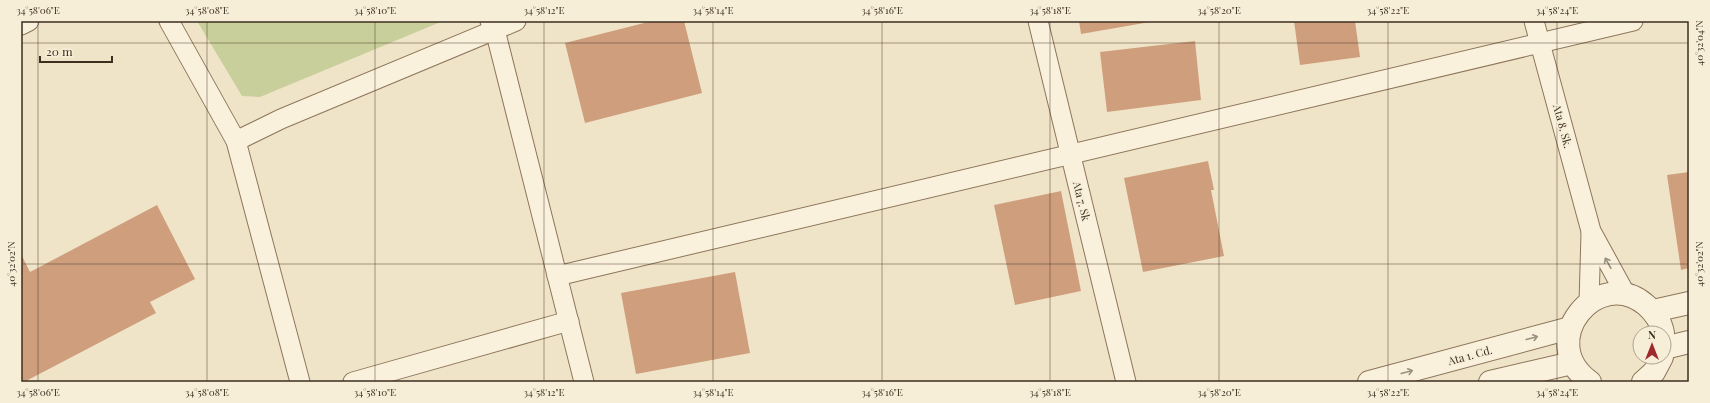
<svg xmlns="http://www.w3.org/2000/svg" width="1710" height="403" viewBox="0 0 1710 403" font-family="'Playfair Display',serif">
	<rect width="100%" height="100%" fill="#f0e4c8"/>
	<polygon fill="#c9cf9b" points="197,21 443,21 260,97 242,96"/>
	<g fill="#cf9f7d">
		<polygon points="648,21 684,21 702,93 585,123 565,43 648,22"/>
		<polygon points="1079,21 1150,21 1150,22 1081,34"/>
		<polygon points="1294,21 1355,21 1360,57 1300,65"/>
		<polygon points="1195,41 1201,100 1107,112 1100,52"/>
		<polygon points="1208,161 1214,190 1211,190 1224,256 1143,272 1124,178"/>
		<polygon points="1689,172 1689,268 1681,270 1667,175"/>
		<polygon points="1061,191 1081,291 1015,305 994,205"/>
		<polygon points="157,205 195,279 150,302 156,313 24,382 21,382 21,254 30,272"/>
		<polygon points="735,272 750,353 636,374 621,293"/>
	</g>
	<g fill="none" stroke-linecap="round" stroke-linejoin="round">
		<g stroke="#8d765c" stroke-width="21">
			<g id="minor">
				<polyline points="169,21 236,141 300,382"/>
				<polyline points="490,21 495,30 584,382"/>
				<polyline points="1038,21 1126,382"/>
				<polyline points="1534,21 1591,231 1626,295"/>
				<polyline points="21,25 29,21"/>
				<polyline points="236,141 281,119 516,21"/>
				<polyline points="557,276 1633,21"/>
				<polyline points="1589,303 1591,233"/>
				<polyline points="353,382 569,321"/>
			</g>
		</g>
		<g stroke="#8d765c" stroke-width="24">
			<g id="tertiary">
				<polyline points="1653,311 1689,303"/>
				<polyline points="1664,348 1689,342"/>
				<polyline points="1369,382 1570,328"/>
				<polyline points="1490,382 1572,363"/>
				<path d="M1590,382C1534,342 1598,264 1646,305C1655,313 1661,321 1663,333"/>
				<polyline points="1643,382 1654,372 1662,357"/>
			</g>
		</g>
		<use href="#minor" stroke="#faf1dc" stroke-width="19"/>
		<use href="#tertiary" stroke="#faf1dc" stroke-width="22"/>
	</g>
	<defs><path id="oneway-shaft" d="M-6 0H5M1.5-3L5.5 0L1.5 3" fill="none" stroke-width="1.6" stroke-linecap="round" stroke-linejoin="round"/></defs>
	<g stroke="#9c907e">
		<use href="#oneway-shaft" transform="translate(1608 263) rotate(-119)"/>
		<use href="#oneway-shaft" transform="translate(1532 338) rotate(-15)"/>
		<use href="#oneway-shaft" transform="translate(1407 372) rotate(-15)"/>
	</g>
	<path fill="none" stroke="#3d2e20" stroke-width="1" stroke-opacity="0.45" d="M38,21V382M207,21V382M375,21V382M544,21V382M713,21V382M882,21V382M1050,21V382M1219,21V382M1388,21V382M1557,21V382M21,43H1689M21,264H1689"/>
	<g text-anchor="middle" dominant-baseline="central" stroke-width="3.5" stroke-linejoin="round" paint-order="stroke">
		<g font-size="11" fill="#3d2e20" stroke="#f7eed8">
			<text transform="translate(1563 126) rotate(75)">Ata 8. Sk.</text>
			<text transform="translate(1082 201) rotate(76)">Ata 7. Sk</text>
			<text transform="translate(1470 355) rotate(-15)">Ata 1. Cd.</text>
		</g>
	</g>
	<rect width="1710" height="403" fill="none" stroke="#f7eed8" stroke-width="44"/>
	<g transform="translate(1652 345)"><circle r="19" fill="#f7eed8" stroke="#ada18e"/>
	<path d="M0-3L7 15L0 10L-7 15Z" fill="#9e2a2b"/>
	<text y="-6" font-size="11" font-weight="bold" text-anchor="middle" fill="#3d2e20">N</text>
	</g>
	<path d="M40 56v6h72v-6" fill="none" stroke="#3d2e20" stroke-width="2"/>
	<text x="46" y="56" font-size="12" fill="#3d2e20" stroke="#f7eed8" stroke-width="3" paint-order="stroke">20 m</text>
	<rect x="22" y="22" width="1666" height="359" fill="none" stroke="#3d2e20" stroke-width="1.5"/>
	<g font-size="10" text-anchor="middle" fill="#3d2e20">
		<text x="38" y="14">34°58'06"E</text>
		<text x="207" y="14">34°58'08"E</text>
		<text x="375" y="14">34°58'10"E</text>
		<text x="544" y="14">34°58'12"E</text>
		<text x="713" y="14">34°58'14"E</text>
		<text x="882" y="14">34°58'16"E</text>
		<text x="1050" y="14">34°58'18"E</text>
		<text x="1219" y="14">34°58'20"E</text>
		<text x="1388" y="14">34°58'22"E</text>
		<text x="1557" y="14">34°58'24"E</text>
		<text transform="translate(1699 43) rotate(-90)" y="4">40°32'04"N</text>
		<text transform="translate(11 264) rotate(-90)" y="4">40°32'02"N</text>
		<text transform="translate(1699 264) rotate(-90)" y="4">40°32'02"N</text>
		<text x="38" y="396">34°58'06"E</text>
		<text x="207" y="396">34°58'08"E</text>
		<text x="375" y="396">34°58'10"E</text>
		<text x="544" y="396">34°58'12"E</text>
		<text x="713" y="396">34°58'14"E</text>
		<text x="882" y="396">34°58'16"E</text>
		<text x="1050" y="396">34°58'18"E</text>
		<text x="1219" y="396">34°58'20"E</text>
		<text x="1388" y="396">34°58'22"E</text>
		<text x="1557" y="396">34°58'24"E</text>
	</g>
</svg>
